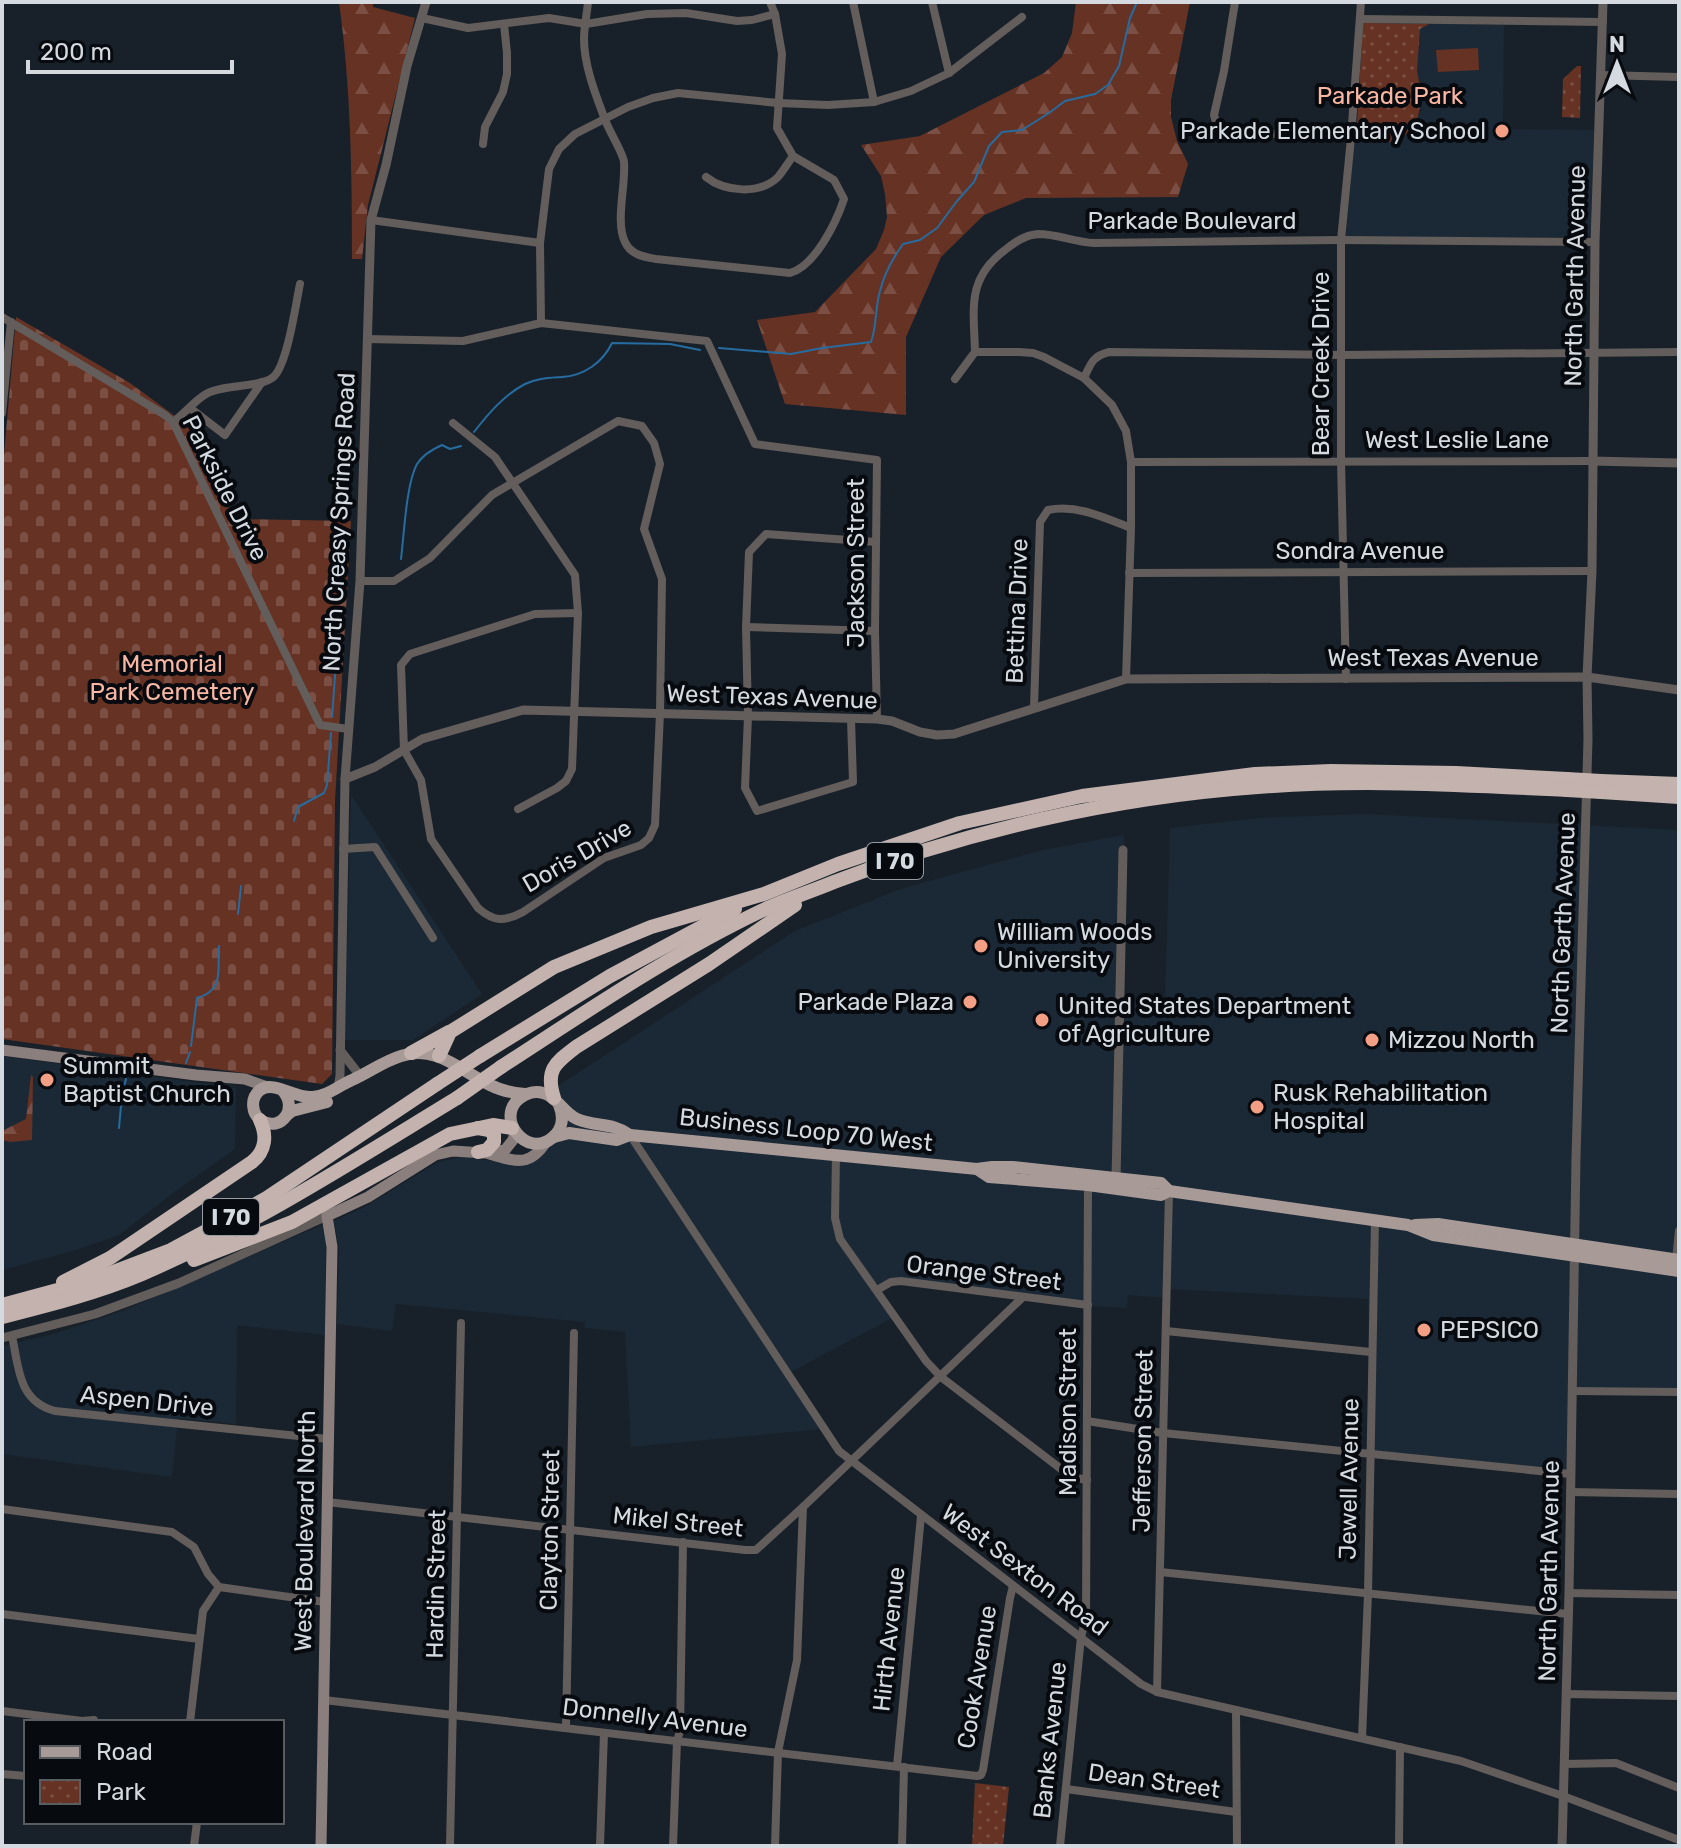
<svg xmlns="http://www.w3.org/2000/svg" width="1681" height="1848" viewBox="0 0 1681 1848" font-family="Rubik,sans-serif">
	<defs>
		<pattern id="forest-firs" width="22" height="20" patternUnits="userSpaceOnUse" patternTransform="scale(2)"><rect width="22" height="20" fill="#663223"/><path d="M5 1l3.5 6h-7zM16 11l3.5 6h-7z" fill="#7b4f43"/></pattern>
		<pattern id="cemetery-stones" width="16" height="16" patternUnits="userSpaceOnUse" patternTransform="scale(2)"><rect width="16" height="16" fill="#663223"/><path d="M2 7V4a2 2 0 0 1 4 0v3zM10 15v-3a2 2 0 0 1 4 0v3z" fill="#7b4f43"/></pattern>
		<pattern id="park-dots" width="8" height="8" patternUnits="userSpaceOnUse" patternTransform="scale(2)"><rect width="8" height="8" fill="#663223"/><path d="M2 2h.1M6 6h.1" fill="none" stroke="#7b4f43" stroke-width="1.8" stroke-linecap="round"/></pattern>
	</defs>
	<rect width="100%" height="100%" fill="#182129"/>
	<g fill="#1b2936">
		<polygon points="1429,24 1504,25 1503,129 1594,130 1591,230 1589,235 1584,237 1346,237 1354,139 1374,143 1410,132 1418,117 1422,106 1422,96 1417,71 1420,28"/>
		<polygon points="351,795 482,994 413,1040 345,1040"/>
		<polygon points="1365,814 1679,830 1679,1393 1573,1391 1571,1474 1370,1453 1368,1299 1169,1289 1168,1298 1128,1295 1127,1308 1093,1306 901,1282 877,1290 896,1316 789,1373 822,1429 631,1447 625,1332 585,1328 585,1322 396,1304 392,1331 337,1324 339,1249 334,1221 365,1207 438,1162 462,1157 509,1163 526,1163 560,1132 558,1086 795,931 898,890 936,879 1043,850 1124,835 1120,1000 1165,1004 1170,828 1259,818"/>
		<polygon points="2,1056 236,1088 235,1149 177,1190 119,1235 73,1251 2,1270"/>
		<polygon points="322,1225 326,1241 325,1335 237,1325 236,1424 178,1418 172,1477 2,1454 2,1346 57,1333 125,1310"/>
	</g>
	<polygon fill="#663223" points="1478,48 1479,70 1438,72 1436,50"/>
	<g fill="url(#forest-firs)">
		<path d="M339,2H373V7L415,18L368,205L362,259H352C352,174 351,87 339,2Z"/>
		<polygon points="1076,2 1190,2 1171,100 1171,117 1177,141 1188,164 1178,197 1026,198 984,215 941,257 906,337 906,415 785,404 757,320 815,312 876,249 884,230 887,217 885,194 881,176 861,145 920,136 1044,73 1062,57 1072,33"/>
		<polygon points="31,1075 33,1077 32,1140 10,1142 2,1140 2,1131 26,1119"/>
	</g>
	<polygon fill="url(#cemetery-stones)" points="16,317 130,383 187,425 234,519 351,521 335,801 332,1074 322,1084 2,1039 2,478"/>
	<g fill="url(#park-dots)">
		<polygon points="1363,23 1429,24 1420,29 1417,71 1422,96 1418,117 1410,132 1394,142 1374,143 1356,139"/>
		<polygon points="1577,66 1581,66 1580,118 1562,117 1563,79"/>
		<polygon points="975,1783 1009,1787 1003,1846 972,1846"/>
	</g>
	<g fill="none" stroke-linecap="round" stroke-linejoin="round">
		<g stroke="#276ca0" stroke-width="2">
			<path d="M719,348L791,354L822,348L871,342C877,325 875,308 880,291C884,274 893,258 903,244L920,240L937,228L957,201L974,182L989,146L1002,132L1022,130L1049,113L1065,101L1095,94L1108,85L1119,66L1130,18L1137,2"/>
			<path d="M474,432C488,414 504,395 525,384C538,378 548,378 562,377C584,376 603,362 612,343L670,344L700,350"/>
			<path d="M401,559C404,536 406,484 417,464C422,456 433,449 442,445L450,449L461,446"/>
			<polyline points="332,717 339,622"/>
			<polyline points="294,821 298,807 324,793 327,785 331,733"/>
			<polyline points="238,914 241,886"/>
			<path d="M191,1046L197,998C225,990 217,970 219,946"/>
			<polyline points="186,1063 190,1052"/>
			<polyline points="119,1128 122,1094 126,1079"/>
		</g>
		<g stroke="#635d5b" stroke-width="8">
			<path d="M588,2C587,14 584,27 584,39C584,65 595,93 604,117C608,130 623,152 624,162C626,185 615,222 625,242C631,255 644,257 656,259L790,273C815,266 836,223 844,199L834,180L793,156L777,128L782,54L775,14L770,2"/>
			<polyline points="853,2 874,102"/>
			<polyline points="932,2 949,73"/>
			<polyline points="1235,2 1224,71 1214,115 1217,126 1227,133 1335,135 1351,138"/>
			<polyline points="422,18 468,28 549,18 586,24 647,14 686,13 737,21 752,20 775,14"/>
			<polyline points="1361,19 1603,22"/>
			<polyline points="1601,75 1679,77"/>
			<polyline points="483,144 485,127 503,92 507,74 507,53 504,24"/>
			<path d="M706,177C725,192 760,195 778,177C783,171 788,163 793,156"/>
			<polyline points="371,220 540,243"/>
			<polyline points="2,317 165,415 173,422 320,725 348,729"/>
			<polyline points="541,323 540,243 549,169 559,149 575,134 628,107 653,98 678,93 778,103 828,105 874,102 911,91 949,73 1022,17"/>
			<polyline points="367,339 463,341 541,323 707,341 755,444 877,460 875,631 877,719"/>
			<path d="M975,352C974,309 966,279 1005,250C1015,242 1025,235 1038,234C1057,234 1075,242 1094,243L1341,240L1595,242"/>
			<polyline points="975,352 1019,352 1033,353 1044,357 1084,378 1112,405 1126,431 1131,462 1131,528 1126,679"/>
			<path d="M1084,378C1091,363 1093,356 1109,352L1341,355L1679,352"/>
			<polyline points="955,379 975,352"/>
			<polyline points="190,408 225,435 262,382"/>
			<polyline points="2,413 11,322"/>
			<path d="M173,422C184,414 194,401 206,394C224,384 258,388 272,378C287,369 296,302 300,284"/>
			<polyline points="453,423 495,457 575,575 578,613 572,769 566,781 557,788 518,809"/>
			<polyline points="1131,462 1591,461"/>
			<polyline points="1129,573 1592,571"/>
			<path d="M360,581H394L430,558L492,495L618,421L642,426L654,443L660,464L644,529L662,579L660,713L655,825L649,838L641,845L604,858L523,912C504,922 494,922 478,908L431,839L421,780L404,750L401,665L410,654L535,614L578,613"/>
			<polyline points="746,627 875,631"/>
			<polyline points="1346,679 1341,460 1341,240 1351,138 1361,2"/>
			<path d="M1034,707L1040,522L1048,510C1077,504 1105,518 1131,528"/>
			<polyline points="851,719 853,782 757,811 745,788 748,716 746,627 749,552 766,534 876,542"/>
			<polyline points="343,849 375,847 433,938"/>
			<polyline points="630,1135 839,1451 1141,1684 1157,1692 1461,1761 1563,1796 1679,1840"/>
			<polyline points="836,1155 835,1218 840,1239 926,1361 941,1377 1065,1472 1077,1478 1087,1480"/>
			<polyline points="1676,1260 1679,1231"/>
			<polyline points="877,1290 891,1282 901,1281 1088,1305"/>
			<polyline points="1166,1331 1371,1352"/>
			<path d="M12,1336C19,1368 18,1401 55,1411L328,1439"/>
			<polyline points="1572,1391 1679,1392"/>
			<polyline points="1087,1421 1163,1433 1570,1474"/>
			<polyline points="1570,1492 1679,1494"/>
			<polyline points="327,1502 745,1550 756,1550 803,1507 1022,1298"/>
			<polyline points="2,1509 172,1532 194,1547 208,1574 219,1587 325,1602"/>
			<polyline points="1160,1572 1568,1614"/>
			<polyline points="1569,1593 1679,1595"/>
			<polyline points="2,1614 199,1639"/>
			<polyline points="1157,1692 1169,1191"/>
			<polyline points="1567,1694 1679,1696"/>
			<polyline points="324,1700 977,1776 981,1775 983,1770 1010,1598 1013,1586"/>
			<polyline points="1236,1710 1237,1846"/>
			<polyline points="2,1711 82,1721 94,1720"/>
			<polyline points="190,1722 203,1611 219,1587"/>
			<polyline points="566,1728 574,1333"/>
			<polyline points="1362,1738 1368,1594 1375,1220"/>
			<polyline points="1564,1764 1616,1763 1679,1788"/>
			<polyline points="897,1766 921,1516"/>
			<polyline points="2,1774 26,1776"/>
			<polyline points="1066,1789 1236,1812"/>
			<polyline points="194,1846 197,1822"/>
			<polyline points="450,1846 461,1323"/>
			<polyline points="600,1846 604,1733"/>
			<polyline points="673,1846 677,1741 680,1731 683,1542"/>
			<polyline points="775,1846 778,1752 797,1660 803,1507"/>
			<polyline points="902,1846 904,1767"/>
			<polyline points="1060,1846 1081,1637 1086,1618 1088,1185"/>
			<polyline points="1399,1846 1400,1747"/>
		</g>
		<g stroke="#635d5b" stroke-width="9">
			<polyline points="1591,461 1679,463"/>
			<polyline points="345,779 375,767 422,739 523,710 877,719 892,721 920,732 937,735 954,734 1126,679 1587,677 1679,690"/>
			<polyline points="340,1050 361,1077"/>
			<polyline points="338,1088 340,1076 345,779 360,581 371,220 386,165 407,66 426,2"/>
			<polyline points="1116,1181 1123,850"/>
			<polyline points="2,1338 95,1314 179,1283 327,1216"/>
			<polyline points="1562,1846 1569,1593 1576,1158 1588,739 1587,677 1592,571 1595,242 1603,2"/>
		</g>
		<g stroke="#8a7f7c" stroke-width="11">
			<polyline points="2,1050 196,1075 245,1079 267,1087"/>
			<path d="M489,1154C515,1161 529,1168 546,1142"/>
			<polyline points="321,1846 332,1247 327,1216 368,1197 435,1155 453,1151 484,1153 505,1150 513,1140 515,1133"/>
		</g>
		<g stroke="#a89a96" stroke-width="12">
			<path d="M283,1091C298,1108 282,1132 262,1121C251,1114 250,1098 260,1090C274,1080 295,1099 313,1097C328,1096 338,1086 352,1080C368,1073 384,1061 401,1056C436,1044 461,1071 490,1085C502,1091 513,1093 525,1094"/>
			<path d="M559,1105C564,1117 563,1129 552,1138C527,1159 494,1118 520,1098C527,1093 534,1090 543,1093C558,1097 563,1113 577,1119C596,1127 612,1122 630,1135"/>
			<polyline points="286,1116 292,1111 327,1102"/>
			<polyline points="554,1137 569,1133 617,1140 630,1135 977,1169 992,1167 1013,1167 1161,1183 1169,1191"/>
			<polyline points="977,1169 989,1177 1088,1185 1161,1195 1169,1191 1408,1225 1433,1235 1679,1271"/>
			<polyline points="1415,1225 1438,1224 1679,1260"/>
		</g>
		<g stroke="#c3b2ad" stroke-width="14">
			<polyline points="1601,781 1679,784"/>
			<polyline points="1601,792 1679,797"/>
			<polyline points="411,1053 449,1032"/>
			<polyline points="439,1056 450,1032 554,967 651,927 764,894 838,864 960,823 1082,796 1255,774 1331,771 1456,773 1567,779"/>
			<polyline points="480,1056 610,976 735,909"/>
			<path d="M501,1067C586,1012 669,955 761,911C784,900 810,892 834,882C966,831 1116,797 1258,787C1360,779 1464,785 1567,790"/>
			<path d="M554,1098C545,1070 555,1063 576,1047L709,964L795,905"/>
			<polyline points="478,1152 487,1150 494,1142 494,1134 489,1130 478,1128"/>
			<polyline points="194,1260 292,1222 450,1134 493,1125 512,1128"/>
			<path d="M63,1282L110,1258L252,1162C266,1151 267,1135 260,1120"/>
			<polyline points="2,1305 87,1282 171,1250 265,1199 437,1084"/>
			<path d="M2,1317C49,1305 97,1293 142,1274C253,1226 355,1160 457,1098"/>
		</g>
		<g stroke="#c3b2ad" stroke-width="14">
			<polyline points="1567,779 1601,781"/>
			<polyline points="1567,790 1601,792"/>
			<polyline points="437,1084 480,1056"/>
			<polyline points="457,1098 501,1067"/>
		</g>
	</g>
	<g fill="#f39f85" stroke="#070a0e" stroke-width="3">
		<circle cx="1502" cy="131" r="8"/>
		<circle cx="981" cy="946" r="8"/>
		<circle cx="970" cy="1002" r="8"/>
		<circle cx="1042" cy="1020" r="8"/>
		<circle cx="1372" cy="1040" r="8"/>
		<circle cx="47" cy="1080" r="8"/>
		<circle cx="1257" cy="1107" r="8"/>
		<circle cx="1424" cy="1330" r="8"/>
	</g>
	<g text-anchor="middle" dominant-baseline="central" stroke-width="8" stroke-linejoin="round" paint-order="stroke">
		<g fill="#070a0e" stroke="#969ca1" stroke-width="2">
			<rect x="867" y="843" width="56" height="36" rx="6"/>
			<rect x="203" y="1199" width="56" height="36" rx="6"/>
		</g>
		<g font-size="22" font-weight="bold" fill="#d4dae0">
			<text x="895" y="861">I 70</text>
			<text x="231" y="1217">I 70</text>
		</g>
		<g font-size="24" fill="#f9b7a3" stroke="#070a0e">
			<text x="1390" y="96">Parkade Park</text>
			<text x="172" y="664">Memorial<tspan x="172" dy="28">Park Cemetery</tspan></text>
		</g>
		<g font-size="24" fill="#d4dae0" stroke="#070a0e" text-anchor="start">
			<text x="1486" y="131" text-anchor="end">Parkade Elementary School</text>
			<text x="997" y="932">William Woods<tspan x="997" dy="28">University</tspan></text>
			<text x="954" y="1002" text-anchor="end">Parkade Plaza</text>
			<text x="1058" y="1006">United States Department<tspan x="1058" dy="28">of Agriculture</tspan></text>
			<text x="1388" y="1040">Mizzou North</text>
			<text x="63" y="1066">Summit<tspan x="63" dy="28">Baptist Church</tspan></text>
			<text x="1273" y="1093">Rusk Rehabilitation<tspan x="1273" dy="28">Hospital</tspan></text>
			<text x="1440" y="1330">PEPSICO</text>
		</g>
		<g font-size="24" fill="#d4dae0" stroke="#070a0e">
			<text x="1192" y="221">Parkade Boulevard</text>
			<text transform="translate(1575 276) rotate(-89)">North Garth Avenue</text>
			<text transform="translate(1321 364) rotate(-90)">Bear Creek Drive</text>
			<text x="1457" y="440">West Leslie Lane</text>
			<text transform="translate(225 488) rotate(63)">Parkside Drive</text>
			<text transform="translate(339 522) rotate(-87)">North Creasy Springs Road</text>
			<text x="1360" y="551">Sondra Avenue</text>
			<text transform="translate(856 563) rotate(-90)">Jackson Street</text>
			<text transform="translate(1017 611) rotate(-88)">Bettina Drive</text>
			<text x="1433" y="658">West Texas Avenue</text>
			<text transform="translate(772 697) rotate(2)">West Texas Avenue</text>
			<text transform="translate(577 856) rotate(-30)">Doris Drive</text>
			<text transform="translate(1563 923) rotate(-88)">North Garth Avenue</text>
			<text transform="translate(806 1130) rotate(6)">Business Loop 70 West</text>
			<text transform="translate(984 1273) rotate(7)">Orange Street</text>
			<text transform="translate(147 1401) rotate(6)">Aspen Drive</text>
			<text transform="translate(1068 1412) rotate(-90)">Madison Street</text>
			<text transform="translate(1143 1441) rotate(-89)">Jefferson Street</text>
			<text transform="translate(1349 1479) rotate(-89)">Jewell Avenue</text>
			<text transform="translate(678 1522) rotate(6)">Mikel Street</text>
			<text transform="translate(550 1530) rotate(-89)">Clayton Street</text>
			<text transform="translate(305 1531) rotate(-89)">West Boulevard North</text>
			<text transform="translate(1025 1570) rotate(37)">West Sexton Road</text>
			<text transform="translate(1549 1571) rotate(-89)">North Garth Avenue</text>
			<text transform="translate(436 1584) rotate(-89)">Hardin Street</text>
			<text transform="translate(889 1639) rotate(-84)">Hirth Avenue</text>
			<text transform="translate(977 1677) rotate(-81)">Cook Avenue</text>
			<text transform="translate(655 1718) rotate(7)">Donnelly Avenue</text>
			<text transform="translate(1050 1740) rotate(-84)">Banks Avenue</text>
			<text transform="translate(1154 1781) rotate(8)">Dean Street</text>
		</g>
	</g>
	<rect width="1681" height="1848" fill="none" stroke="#d4dae0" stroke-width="8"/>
	<rect x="24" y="1720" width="260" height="104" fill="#070a0e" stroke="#595d62" stroke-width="2"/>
	<rect x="40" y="1746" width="40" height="12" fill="#a89a96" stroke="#595d62" stroke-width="2"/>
	<text x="96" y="1760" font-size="24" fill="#d4dae0">Road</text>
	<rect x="40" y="1780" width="40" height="24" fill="url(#park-dots)" stroke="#595d62" stroke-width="2"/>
	<text x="96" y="1800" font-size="24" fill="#d4dae0">Park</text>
	<g transform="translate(1617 64)" stroke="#070a0e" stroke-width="6" paint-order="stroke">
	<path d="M0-6L14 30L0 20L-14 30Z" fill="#d4dae0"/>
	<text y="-12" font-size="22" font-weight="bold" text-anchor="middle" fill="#d4dae0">N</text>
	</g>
	<path d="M28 60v12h204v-12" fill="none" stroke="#d4dae0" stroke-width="4"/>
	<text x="40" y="60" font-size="24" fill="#d4dae0" stroke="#070a0e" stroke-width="6" paint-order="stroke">200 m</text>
</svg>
